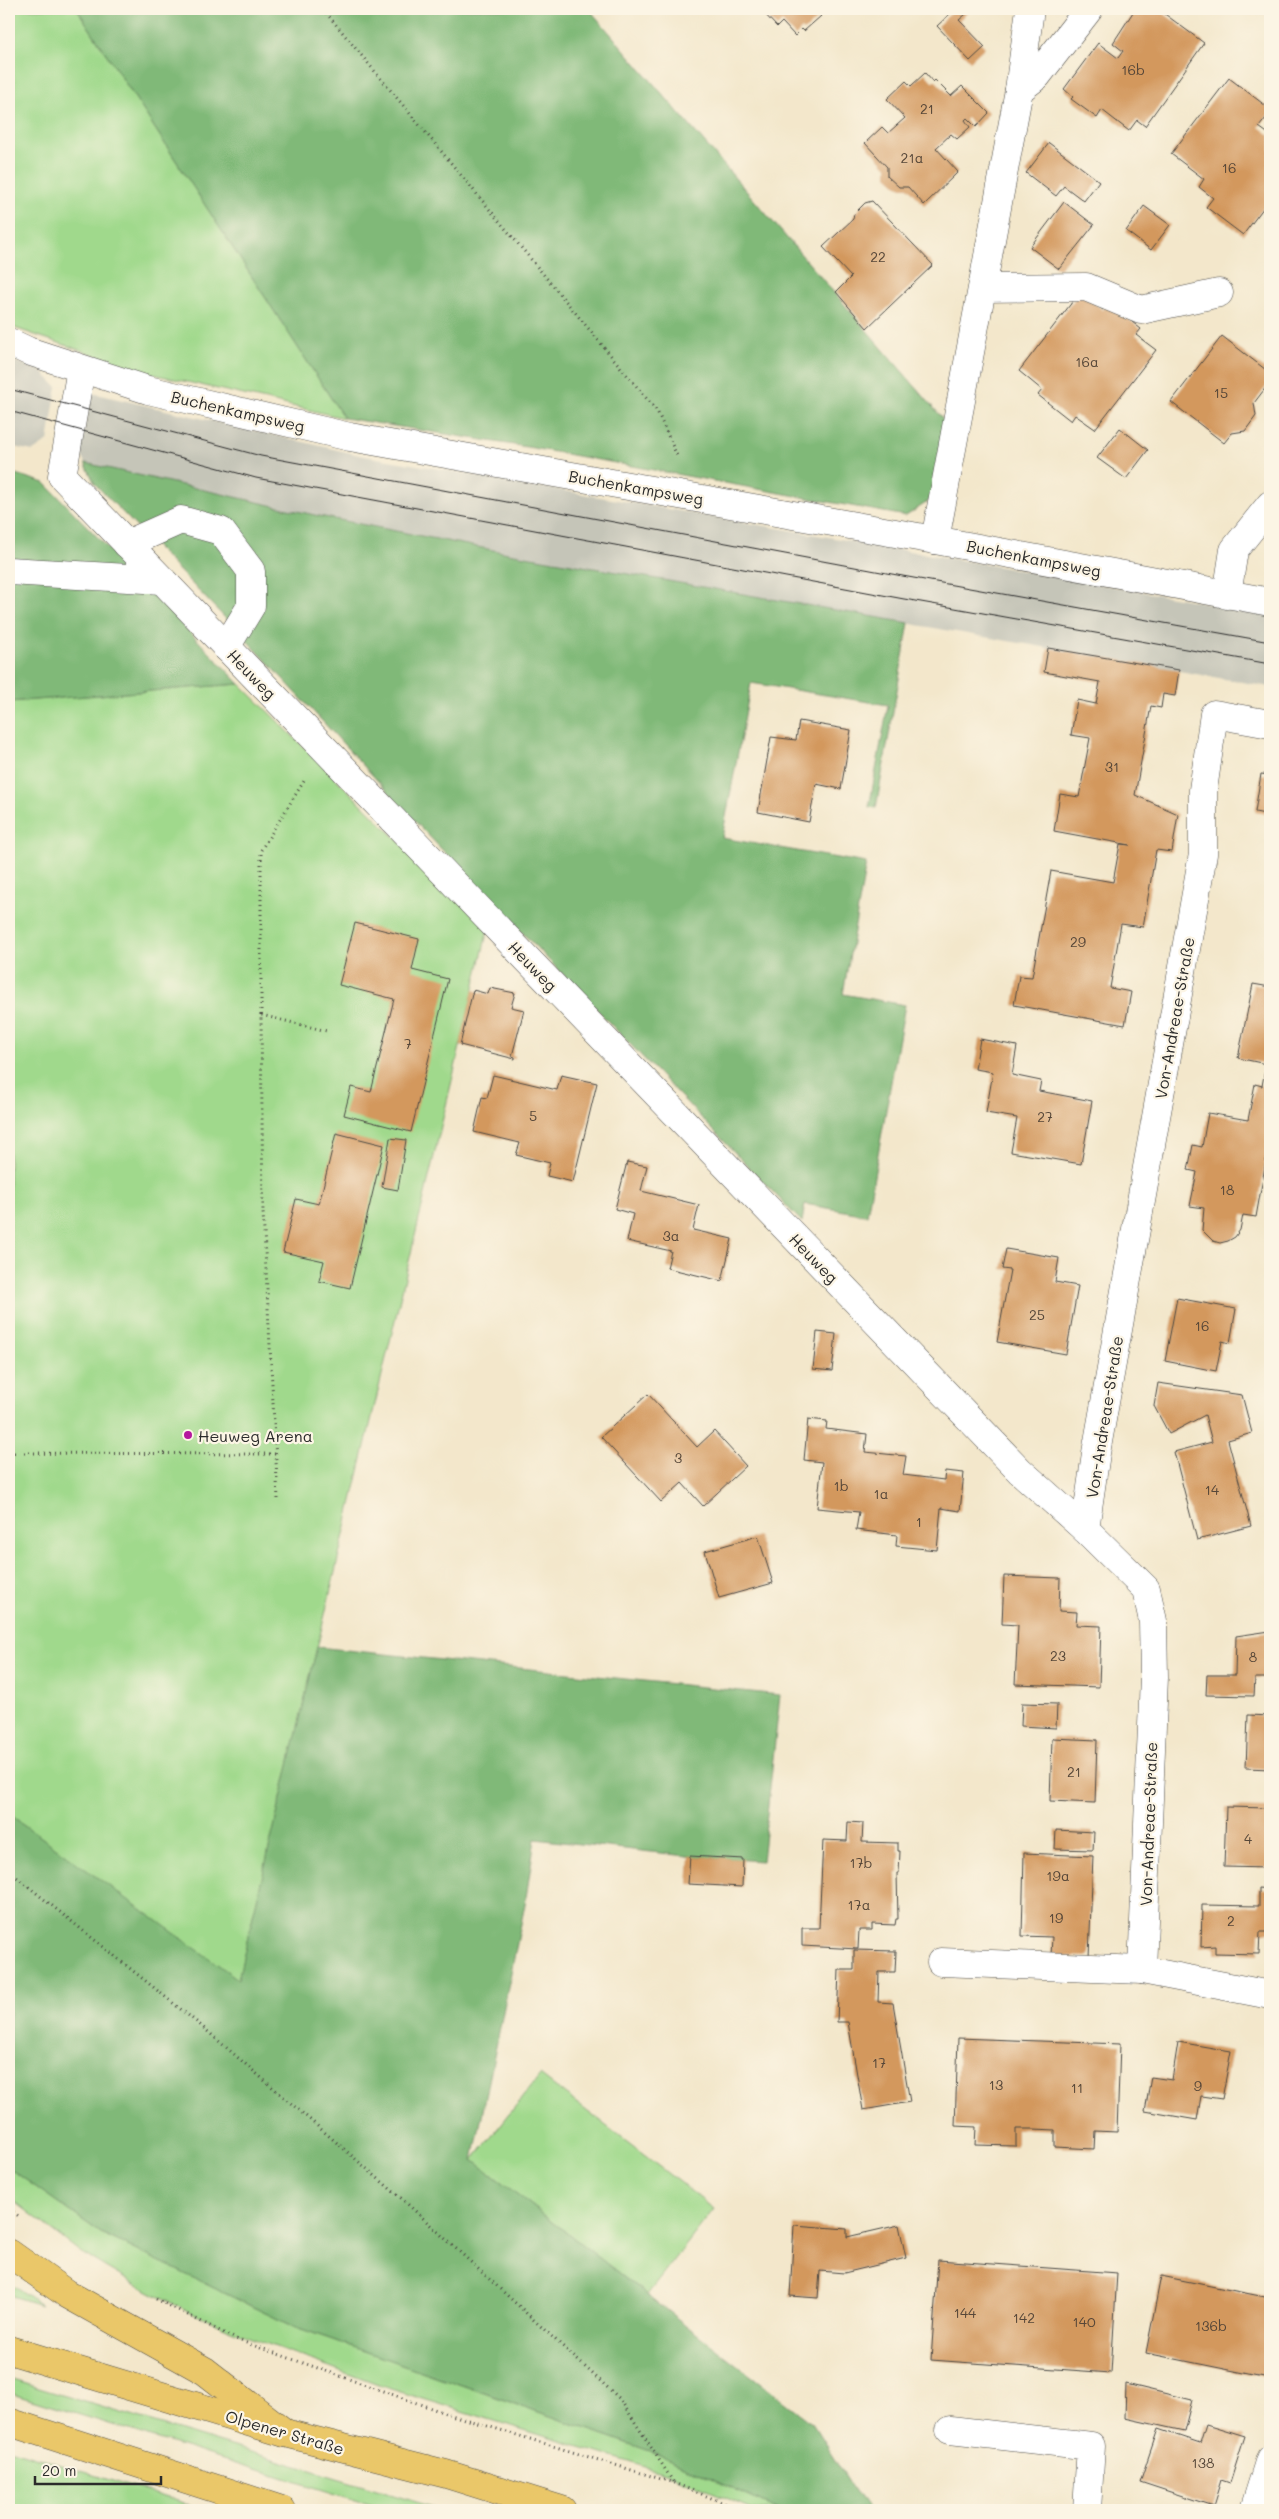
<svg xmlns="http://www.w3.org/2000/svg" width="1279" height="2519" viewBox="0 0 1279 2519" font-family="Mali,sans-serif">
	<rect width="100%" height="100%" fill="#fcf5e5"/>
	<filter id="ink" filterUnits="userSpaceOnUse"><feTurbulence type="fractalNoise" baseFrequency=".02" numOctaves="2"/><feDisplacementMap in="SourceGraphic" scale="10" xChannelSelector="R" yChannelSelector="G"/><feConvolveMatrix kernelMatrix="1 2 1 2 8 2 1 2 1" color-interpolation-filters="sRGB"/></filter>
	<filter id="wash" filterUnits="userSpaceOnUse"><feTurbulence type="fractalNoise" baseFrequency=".0096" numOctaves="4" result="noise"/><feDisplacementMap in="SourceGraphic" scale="20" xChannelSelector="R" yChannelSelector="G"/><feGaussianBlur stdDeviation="1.12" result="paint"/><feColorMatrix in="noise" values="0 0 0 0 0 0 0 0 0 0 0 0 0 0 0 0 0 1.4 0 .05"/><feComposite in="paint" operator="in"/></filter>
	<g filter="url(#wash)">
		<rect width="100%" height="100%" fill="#f3e7cb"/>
		<g fill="#c5c5b8">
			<polygon points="9,360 38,368 57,387 48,441 33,451 9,446"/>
			<polygon points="92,393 359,455 1270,614 1270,687 508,553 319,516 85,463 79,450"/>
		</g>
		<g fill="#a0d98c" stroke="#66825c">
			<polygon points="9,9 77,9 344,418 144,372 9,326"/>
			<polygon points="240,684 488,929 238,1980 9,1814 9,702"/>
			<polygon points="540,2075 714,2209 647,2295 473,2160"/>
			<polygon points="9,2168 101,2233 290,2325 653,2452 778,2510 755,2510 674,2476 381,2386 249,2337 191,2313 122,2277 80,2252 9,2197"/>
			<polygon points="9,2282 41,2305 9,2295"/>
			<polygon points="9,2379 443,2510 388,2510 9,2393"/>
			<polygon points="9,2449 207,2510 9,2510"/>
		</g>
		<g fill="#80b978" stroke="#567252">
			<polygon points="77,9 589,9 945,421 935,497 906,516 533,448 344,418"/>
			<polygon points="85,463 319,516 508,553 909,623 876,808 869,807 888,705 751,683 722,838 866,863 843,994 905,1005 867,1215 805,1204 802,1222 425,832 260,654 95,484"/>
			<polygon points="9,472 45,483 240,684 9,702"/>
			<polygon points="317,1647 780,1695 762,1861 687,1856 535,1839 525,1904 473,2160 812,2423 867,2510 778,2510 653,2452 290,2325 101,2233 9,2168 9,1814 238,1979"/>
		</g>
		<g id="blocks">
			<g fill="#d3985d">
				<polygon points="760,9 825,9 819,14 821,16 804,31 802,29 795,36 782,22 777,27"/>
				<polygon points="948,9 972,9 959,20 985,47 970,61 937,26 951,13"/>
				<polygon points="1135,9 1158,9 1204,43 1145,126 1137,120 1129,131 1102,110 1097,118 1071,99 1073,97 1064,89 1098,43 1118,58 1123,51 1113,43"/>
				<polygon points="925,73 933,82 935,80 951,96 962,86 989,113 976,127 967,118 965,120 970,127 957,139 951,134 936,148 958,172 924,205 908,187 899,187 887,176 887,167 865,143 882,127 888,133 905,118 887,99 906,81 911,86"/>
				<polygon points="1229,78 1270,109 1270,113 1259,127 1270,135 1270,199 1243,235 1206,207 1213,198 1199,187 1204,179 1171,154"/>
				<polygon points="1049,143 1099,181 1084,201 1064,186 1056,196 1026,173"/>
				<polygon points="872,201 933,265 867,328 836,292 851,277 823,247 853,219 854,214 865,203"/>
				<polygon points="1064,202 1094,225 1059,269 1030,247"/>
				<polygon points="1144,206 1170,225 1151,250 1126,231"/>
				<polygon points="1080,292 1103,310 1108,303 1141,329 1136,335 1156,350 1095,429 1075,415 1071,421 1038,395 1042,390 1019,371"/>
				<polygon points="1222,336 1270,373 1270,382 1254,403 1256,416 1245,431 1232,433 1224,443 1171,402"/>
				<polygon points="1120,428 1148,450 1126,479 1097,458"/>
				<polygon points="1048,648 1179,670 1175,696 1163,694 1161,708 1151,706 1135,795 1178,814 1172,852 1156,850 1143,927 1121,924 1110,988 1131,992 1125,1025 1014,1005 1019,976 1032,977 1051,871 1113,882 1120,844 1130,845 1054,831 1060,794 1079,797 1090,738 1071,735 1077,700 1096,704 1100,682 1044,672"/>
				<polygon points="799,721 851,730 841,789 816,784 809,822 758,812 771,737 796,740"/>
				<polygon points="1261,774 1270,775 1270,815 1255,812"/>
				<polygon points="355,923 419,939 412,970 448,979 411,1132 344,1115 351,1087 371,1092 394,999 339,985"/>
				<polygon points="1253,984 1270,987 1270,1138 1256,1217 1243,1215 1240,1230 1235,1237 1228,1241 1220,1243 1213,1241 1202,1230 1204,1208 1190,1206 1197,1172 1188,1170 1193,1145 1202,1147 1208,1113 1248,1120 1255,1084 1262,1086 1266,1064 1238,1058"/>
				<polygon points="490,988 515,993 511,1007 524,1010 512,1056 515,1057 515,1059 460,1045 473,990 488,994"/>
				<polygon points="980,1039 1017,1046 1012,1075 1041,1081 1039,1091 1092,1101 1081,1164 1011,1152 1017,1118 986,1113 993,1072 975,1069"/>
				<polygon points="493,1075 557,1090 561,1075 597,1083 573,1182 547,1176 550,1163 516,1155 520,1143 474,1132 482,1097 487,1098"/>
				<polygon points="336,1133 384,1145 350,1288 319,1281 324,1261 283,1252 296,1199 319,1204"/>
				<polygon points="390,1138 406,1140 398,1190 382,1187"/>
				<polygon points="627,1162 647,1166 641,1191 699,1205 693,1230 732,1239 722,1281 667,1268 671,1251 627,1241 633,1214 615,1209"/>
				<polygon points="1006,1249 1059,1258 1055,1282 1078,1286 1066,1354 997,1342 1010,1270 1002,1269"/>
				<polygon points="1177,1298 1236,1309 1230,1343 1222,1341 1216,1371 1165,1361"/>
				<polygon points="817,1332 836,1334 832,1371 813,1369"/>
				<polygon points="1158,1383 1242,1395 1252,1433 1228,1440 1251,1526 1197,1540 1174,1452 1212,1442 1205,1415 1169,1434 1154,1406"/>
				<polygon points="648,1394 697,1447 714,1431 746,1466 703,1506 682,1483 661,1502 601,1437"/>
				<polygon points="808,1419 827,1421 826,1429 867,1434 865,1452 906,1456 903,1475 944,1480 945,1471 964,1473 960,1511 941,1508 937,1550 896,1546 897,1535 856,1530 859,1512 817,1508 822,1462 804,1460"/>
				<polygon points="758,1536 773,1583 719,1598 705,1551"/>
				<polygon points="1004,1576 1060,1578 1059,1611 1077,1612 1076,1625 1101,1626 1099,1687 1015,1684 1018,1625 1002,1624"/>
				<polygon points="1270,1631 1270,1678 1255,1678 1254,1696 1206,1695 1207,1675 1235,1675 1236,1636"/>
				<polygon points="1022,1703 1057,1704 1056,1728 1021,1726"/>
				<polygon points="1248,1715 1270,1716 1270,1769 1246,1768"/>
				<polygon points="1052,1738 1097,1740 1095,1803 1050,1801"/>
				<polygon points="1226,1807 1270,1808 1270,1868 1224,1867"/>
				<polygon points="848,1822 863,1823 862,1842 898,1843 898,1851 900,1851 899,1873 897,1873 898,1919 896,1919 895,1925 872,1924 872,1930 859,1930 858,1949 802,1946 802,1928 819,1928 823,1840 847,1841"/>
				<polygon points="1056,1830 1094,1832 1093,1850 1055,1849"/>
				<polygon points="1024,1853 1093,1856 1089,1957 1051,1956 1052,1937 1022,1936"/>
				<polygon points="690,1856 743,1859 742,1887 688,1884"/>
				<polygon points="1259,1888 1270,1889 1270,1932 1260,1932 1259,1954 1215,1953 1215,1946 1201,1947 1202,1905 1259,1906"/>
				<polygon points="854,1950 896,1951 895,1972 879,1972 878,2002 893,2003 910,2102 863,2110 848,2022 837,2022 839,1970 854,1970"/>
				<polygon points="958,2038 1120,2044 1117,2132 1095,2131 1094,2149 1055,2147 1055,2130 1034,2129 1016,2129 1016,2146 975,2145 976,2127 955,2126"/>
				<polygon points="1178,2042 1231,2051 1222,2099 1201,2096 1197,2120 1145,2111 1151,2077 1172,2080"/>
				<polygon points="794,2225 847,2229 847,2237 899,2225 906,2258 844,2273 820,2271 818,2298 790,2296"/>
				<polygon points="938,2260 1117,2273 1111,2373 931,2360"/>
				<polygon points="1161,2276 1270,2298 1269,2378 1146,2353"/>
				<polygon points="1126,2384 1192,2400 1184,2431 1125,2418"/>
				<polygon points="1206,2424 1245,2436 1230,2483 1221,2480 1213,2506 1140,2482 1158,2429 1200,2443"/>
			</g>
		</g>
	</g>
	<g filter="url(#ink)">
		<use href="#blocks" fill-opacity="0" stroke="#494743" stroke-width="1"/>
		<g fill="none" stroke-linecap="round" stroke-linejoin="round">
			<g stroke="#494743" stroke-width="29">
				<g id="minor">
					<polyline points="1019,90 1037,76 1089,9"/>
					<polyline points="983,288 1086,287 1141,310 1219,293"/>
					<polyline points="9,342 28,351 148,390 350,437 935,540 1270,602"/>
					<polyline points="81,369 62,476 1020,1471 1085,1529 1146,1589 1153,1621 1154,1677 1142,1970 1270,1995"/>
					<polyline points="935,540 1019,90 1030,9"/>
					<polyline points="127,544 181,520 221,531 251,571 251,606 226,647"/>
					<polyline points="9,571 162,580"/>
					<polyline points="1227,595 1234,550 1270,505"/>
					<polyline points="1085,1529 1096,1453 1203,854 1203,790 1214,714 1270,724"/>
					<polyline points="941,1962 1142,1970"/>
					<polyline points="950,2430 1091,2446 1087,2510"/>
					<polyline points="1254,2510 1270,2459"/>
				</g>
			</g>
			<g stroke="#494743" stroke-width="29">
				<g id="major">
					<polyline points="9,2350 285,2433 446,2474 562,2510"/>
					<polyline points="9,2422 282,2510"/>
				</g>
			</g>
			<g stroke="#494743" stroke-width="29">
				<polyline id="highway" points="9,2253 67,2294 205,2371 285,2433"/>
			</g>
			<g stroke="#494743" stroke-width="3" stroke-dasharray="1 4" stroke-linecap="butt">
				<polyline points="323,9 657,411 678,458"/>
				<polyline points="261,1015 261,850 304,781"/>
				<polyline points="9,1453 276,1454"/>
				<polyline points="278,1499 263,1212 261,1015 327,1031"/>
				<polyline points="9,1871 199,2024 402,2199 620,2399 674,2483"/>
				<polyline points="9,2209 20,2217"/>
				<polyline points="156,2299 238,2340 448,2414 674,2483 741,2510"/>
			</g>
			<use href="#minor" stroke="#fff" stroke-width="28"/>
			<use href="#major" stroke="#eac769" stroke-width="28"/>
			<use href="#highway" stroke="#eac769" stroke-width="28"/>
			<g stroke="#2b2b2b" stroke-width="1">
				<polyline points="9,389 261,456 908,577 1270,642"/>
				<polyline points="9,411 256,478 904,599 1270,664"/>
			</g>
		</g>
	</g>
	<circle fill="#b5179e" stroke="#fcf5e5" stroke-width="2" cx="188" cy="1435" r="5"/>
	<g text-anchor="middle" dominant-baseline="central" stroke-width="4.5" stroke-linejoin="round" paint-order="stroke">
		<g font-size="14" fill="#554638">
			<text x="1133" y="69">16b</text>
			<text x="927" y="108">21</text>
			<text x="912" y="157">21a</text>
			<text x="1229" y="167">16</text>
			<text x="878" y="256">22</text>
			<text x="1087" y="361">16a</text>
			<text x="1221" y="392">15</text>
			<text x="1112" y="766">31</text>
			<text x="1078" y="941">29</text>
			<text x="408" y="1043">7</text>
			<text x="533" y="1115">5</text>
			<text x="1045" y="1116">27</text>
			<text x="1227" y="1189">18</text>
			<text x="671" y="1235">3a</text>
			<text x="1037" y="1314">25</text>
			<text x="1202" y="1325">16</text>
			<text x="678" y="1457">3</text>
			<text x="841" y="1485">1b</text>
			<text x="1212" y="1489">14</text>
			<text x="881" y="1493">1a</text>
			<text x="919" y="1521">1</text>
			<text x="1058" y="1655">23</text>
			<text x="1253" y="1656">8</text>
			<text x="1074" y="1771">21</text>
			<text x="1248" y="1838">4</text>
			<text x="861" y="1862">17b</text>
			<text x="1058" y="1875">19a</text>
			<text x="859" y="1904">17a</text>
			<text x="1056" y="1917">19</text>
			<text x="1231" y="1920">2</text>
			<text x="879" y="2062">17</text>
			<text x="996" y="2084">13</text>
			<text x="1198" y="2085">9</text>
			<text x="1077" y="2087">11</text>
			<text x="965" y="2312">144</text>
			<text x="1024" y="2317">142</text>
			<text x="1084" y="2321">140</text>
			<text x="1211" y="2325">136b</text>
			<text x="1203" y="2462">138</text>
		</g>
		<g font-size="16" fill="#2b2b2b" stroke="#fcf5e5">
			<text transform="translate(238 411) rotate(13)">Buchenkampsweg</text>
			<text transform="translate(636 487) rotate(10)">Buchenkampsweg</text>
			<text transform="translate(1034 558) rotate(11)">Buchenkampsweg</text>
			<text transform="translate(252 674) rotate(46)">Heuweg</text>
			<text transform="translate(533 966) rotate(46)">Heuweg</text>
			<text transform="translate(1174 1018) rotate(-80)">Von-Andreae-Straße</text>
			<text transform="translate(814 1258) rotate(46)">Heuweg</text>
			<text transform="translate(1104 1417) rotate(-81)">Von-Andreae-Straße</text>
			<text transform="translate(1148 1824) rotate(-88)">Von-Andreae-Straße</text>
			<text transform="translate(285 2432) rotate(16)">Olpener Straße</text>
		</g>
		<g font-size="16" fill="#2b2b2b" stroke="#fcf5e5" text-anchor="start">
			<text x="198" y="1435">Heuweg Arena</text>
		</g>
	</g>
	<rect width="1279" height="2519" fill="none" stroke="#fcf5e5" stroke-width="30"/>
	<path d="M35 2476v8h126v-8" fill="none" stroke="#2b2b2b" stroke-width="2.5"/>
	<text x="42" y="2476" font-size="15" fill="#2b2b2b" stroke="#fcf5e5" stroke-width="4" paint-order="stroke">20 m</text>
</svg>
